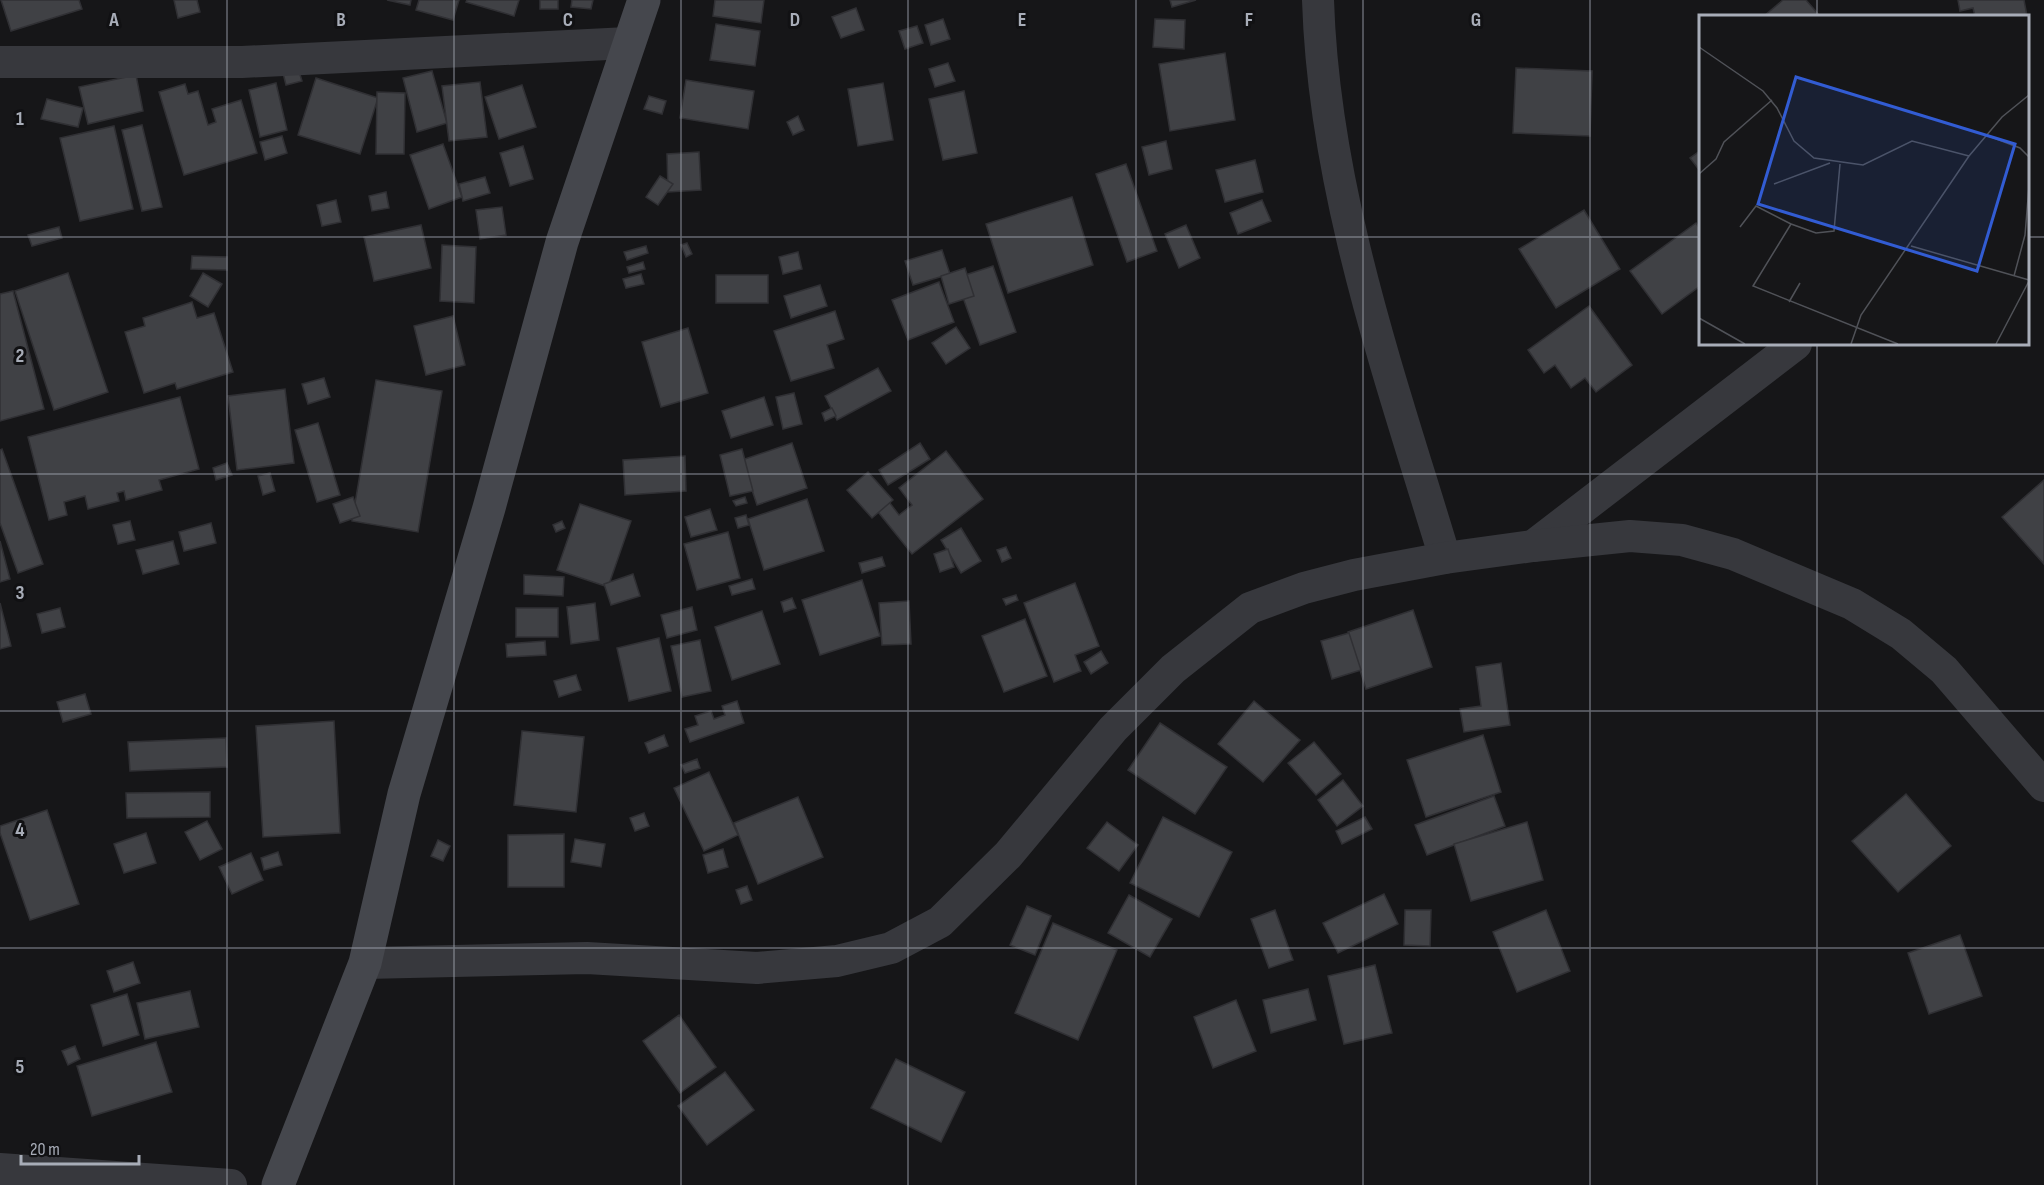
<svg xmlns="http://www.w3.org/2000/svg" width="2044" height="1185" viewBox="0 0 2044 1185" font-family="'Sofia Sans Condensed',sans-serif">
	<rect width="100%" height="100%" fill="#161618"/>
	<g fill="#404145" stroke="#303034" stroke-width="1.5">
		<polygon points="1,0 79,0 82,9 11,31"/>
		<polygon points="174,0 197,0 200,12 178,18"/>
		<polygon points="387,0 411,0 410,5"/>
		<polygon points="419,0 459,0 453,20 416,10"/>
		<polygon points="467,0 519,0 514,16 466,2"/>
		<rect x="540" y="0" width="18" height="9"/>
		<polygon points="572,0 593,0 591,9 571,7"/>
		<polygon points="715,0 764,0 761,23 713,16"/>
		<polygon points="1170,0 1196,0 1172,7"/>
		<polygon points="1783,0 1806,0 1820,16 1764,16"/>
		<polygon points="1958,0 2024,0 2027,16 1975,16 1973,8 1960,11"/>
		<polygon points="856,8 864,30 841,38 832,17"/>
		<polygon points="943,19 950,39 931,45 925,25"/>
		<polygon points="1155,19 1185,20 1184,49 1153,47"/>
		<polygon points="716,24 760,31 755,66 710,60"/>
		<polygon points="917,26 923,43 905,49 899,31"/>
		<polygon points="1225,53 1235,120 1170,131 1159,64"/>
		<polygon points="948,63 955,81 935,87 929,69"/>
		<polygon points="297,65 302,81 286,85 282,69"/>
		<polygon points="1516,68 1592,71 1590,136 1513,133"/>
		<polygon points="432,71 447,123 417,132 403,78"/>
		<polygon points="136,75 143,111 88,124 79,87"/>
		<polygon points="316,78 378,98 360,154 298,135"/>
		<polygon points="686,80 754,91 748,129 680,118"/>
		<polygon points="480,82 487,137 449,141 442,86"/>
		<polygon points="276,83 287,130 260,137 249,90"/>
		<polygon points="883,83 893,140 858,146 848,89"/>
		<polygon points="185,84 188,94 198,91 208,125 216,122 212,109 241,100 257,153 184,175 159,92"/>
		<polygon points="522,85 536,127 499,139 485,97"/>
		<polygon points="964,91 977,153 943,160 929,99"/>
		<polygon points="377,92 405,93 404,154 376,154"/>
		<polygon points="649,96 666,101 662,114 644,109"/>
		<polygon points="47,99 83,108 78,127 41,119"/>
		<polygon points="798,116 804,130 793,135 787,122"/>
		<polygon points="142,125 162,207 142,211 122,130"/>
		<polygon points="114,126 133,209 80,221 60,138"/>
		<polygon points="282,136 287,153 265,160 260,142"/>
		<polygon points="1166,141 1172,169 1149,175 1142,147"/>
		<polygon points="443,144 462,197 429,209 410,155"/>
		<polygon points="523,146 533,179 510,186 500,153"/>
		<polygon points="1700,151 1700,171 1690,158"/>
		<polygon points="699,152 701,190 668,192 667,154"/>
		<polygon points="1255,160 1263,192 1225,202 1216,170"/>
		<polygon points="1126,164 1157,251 1127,262 1096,174"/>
		<polygon points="660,176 673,184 658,205 646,197"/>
		<polygon points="485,177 490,193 463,201 459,184"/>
		<polygon points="386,192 389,208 372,211 369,196"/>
		<polygon points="1072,197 1093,265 1008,293 986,224"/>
		<polygon points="336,200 341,222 322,226 317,205"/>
		<polygon points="1262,200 1271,221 1238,234 1230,213"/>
		<polygon points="502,207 506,235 480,239 476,210"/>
		<polygon points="1584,210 1620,269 1556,308 1519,249"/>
		<polygon points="1696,223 1700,229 1700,286 1662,314 1630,271"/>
		<polygon points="421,225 431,268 374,281 364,237"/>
		<polygon points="1186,225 1200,258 1179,268 1165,234"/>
		<polygon points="59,227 62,238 32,246 28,235"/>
		<polygon points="687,243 692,254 686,257 681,245"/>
		<polygon points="442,245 476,247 474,303 440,301"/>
		<polygon points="646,246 648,253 627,260 624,252"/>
		<polygon points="942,250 950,274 913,285 905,261"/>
		<polygon points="798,252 802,269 783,274 779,257"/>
		<polygon points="192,256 227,257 227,270 191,269"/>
		<polygon points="643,262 645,269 629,273 627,267"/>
		<polygon points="993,266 1016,332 980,345 956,278"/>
		<polygon points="965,268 974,296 949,304 941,276"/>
		<polygon points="68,273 108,392 54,410 15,291"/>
		<polygon points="203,273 222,284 208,307 190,296"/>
		<polygon points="641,274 644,284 626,288 623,279"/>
		<rect x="716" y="275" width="52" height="28"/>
		<polygon points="939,282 954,322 908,340 892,300"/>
		<polygon points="820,285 827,306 791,318 784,296"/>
		<polygon points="13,291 44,409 0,421 0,294"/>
		<polygon points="192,302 197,318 214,313 233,372 177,389 175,383 144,393 125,332 145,326 143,318"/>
		<polygon points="1589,306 1632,365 1596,392 1585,378 1571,388 1555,365 1544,373 1528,350"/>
		<polygon points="835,311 844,339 827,345 834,368 791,381 774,331"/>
		<polygon points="453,316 465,365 426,375 414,326"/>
		<polygon points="956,327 970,348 946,364 932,343"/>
		<polygon points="688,328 708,393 661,407 642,342"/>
		<polygon points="878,368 891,391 837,420 825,396"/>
		<polygon points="324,378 330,397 308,404 302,384"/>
		<polygon points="376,380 442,391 418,532 352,521"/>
		<polygon points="285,389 294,463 237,470 228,396"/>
		<polygon points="794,393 802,424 783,429 776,397"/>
		<polygon points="180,397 199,469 159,480 162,490 126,500 124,491 117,493 119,501 88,509 85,496 64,502 67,515 49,520 28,437"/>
		<polygon points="764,397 773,425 731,438 722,411"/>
		<polygon points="832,408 836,416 825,421 822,413"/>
		<polygon points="318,423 340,495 317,502 295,430"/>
		<polygon points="792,443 807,488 757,505 742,460"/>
		<polygon points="920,443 930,459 888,485 879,470"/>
		<polygon points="2,449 43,564 18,573 0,523 0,450"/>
		<polygon points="742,449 753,491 730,496 720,455"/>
		<polygon points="946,451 983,499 912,554 874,507 886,498 899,515 912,505 899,488"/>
		<polygon points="685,456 686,491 625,495 623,460"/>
		<polygon points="227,463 232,475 216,480 213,468"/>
		<polygon points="868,472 893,500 872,518 847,490"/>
		<polygon points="270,473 275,491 263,495 258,476"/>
		<polygon points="2044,480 2044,564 2002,517"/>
		<polygon points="353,497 360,516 340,523 333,504"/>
		<polygon points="745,497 747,503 736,506 733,501"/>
		<polygon points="807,499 824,551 764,570 748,519"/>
		<polygon points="580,504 631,521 608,587 557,570"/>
		<polygon points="710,509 717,530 691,537 685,517"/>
		<polygon points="746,515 749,525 738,528 735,518"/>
		<polygon points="130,521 135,540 118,544 113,525"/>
		<polygon points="562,521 565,528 556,532 553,525"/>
		<polygon points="211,523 216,543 184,551 179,532"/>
		<polygon points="961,528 981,561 961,573 941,540"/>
		<polygon points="728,532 740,578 697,590 684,544"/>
		<polygon points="0,541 10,579 0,582"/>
		<polygon points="173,541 179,564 143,574 136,550"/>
		<polygon points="1006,547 1011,558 1002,562 997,550"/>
		<polygon points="948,549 954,567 940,572 934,554"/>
		<polygon points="882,557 885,566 862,573 859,563"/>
		<polygon points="633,574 640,596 611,605 604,584"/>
		<polygon points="524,575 564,577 563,596 524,594"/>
		<polygon points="752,579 755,589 732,595 729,586"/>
		<polygon points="862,580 880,636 820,655 802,600"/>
		<polygon points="1075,583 1099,646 1075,655 1081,671 1054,682 1024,603"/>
		<polygon points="1016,595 1018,600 1006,605 1003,599"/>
		<polygon points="792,598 796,608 784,612 781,602"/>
		<polygon points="909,601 911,644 882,645 879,603"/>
		<polygon points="0,603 11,646 0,649"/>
		<polygon points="595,603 599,640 571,644 567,607"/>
		<polygon points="692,607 697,630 667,638 661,615"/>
		<polygon points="60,608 65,627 42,633 37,614"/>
		<rect x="516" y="608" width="42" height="29"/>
		<polygon points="1413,610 1432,667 1366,689 1348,632"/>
		<polygon points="762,611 780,664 732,680 715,627"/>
		<polygon points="1025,619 1047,676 1004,692 982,636"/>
		<polygon points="1349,633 1361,670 1332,679 1321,641"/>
		<polygon points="659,638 671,691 629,701 617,648"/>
		<polygon points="700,640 711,691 682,697 671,646"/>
		<polygon points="545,641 546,655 507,657 506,644"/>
		<polygon points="1101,651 1108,663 1091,674 1084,662"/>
		<polygon points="1501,663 1510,725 1464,732 1460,709 1481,706 1476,667"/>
		<polygon points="576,675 581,690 559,697 554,681"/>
		<polygon points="85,694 91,714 63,722 57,702"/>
		<polygon points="737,701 744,723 690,742 685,729 698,725 695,716 711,711 714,719 725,715 722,706"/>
		<polygon points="1254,701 1300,740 1263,782 1218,744"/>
		<polygon points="334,721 340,833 263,837 256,726"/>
		<polygon points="1160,723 1227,767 1195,814 1128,770"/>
		<polygon points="522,731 584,737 576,812 514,805"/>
		<polygon points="664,735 668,746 649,753 645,743"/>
		<polygon points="1483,735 1501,792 1426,817 1407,760"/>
		<polygon points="226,738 227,767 130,771 128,742"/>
		<polygon points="1314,742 1341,774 1316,795 1288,763"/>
		<polygon points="697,759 700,768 685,773 681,765"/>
		<polygon points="709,772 738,835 704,851 674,788"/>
		<polygon points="1343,780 1363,806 1337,826 1318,800"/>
		<polygon points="210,792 210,817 127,818 126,793"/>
		<polygon points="1906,794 1951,846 1898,892 1852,841"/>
		<polygon points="1494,796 1505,826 1427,855 1415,825"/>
		<polygon points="798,797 823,857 758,884 734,823"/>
		<polygon points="47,810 79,904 30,920 0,833 0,826"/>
		<polygon points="644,813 649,826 635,831 630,818"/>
		<polygon points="1163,817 1232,852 1199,917 1130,883"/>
		<polygon points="1365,817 1372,829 1342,844 1336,831"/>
		<polygon points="207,821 222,849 200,860 185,832"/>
		<polygon points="1107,822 1138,845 1119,871 1087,848"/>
		<polygon points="1527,822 1543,880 1471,901 1454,844"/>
		<polygon points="146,833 156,863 124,873 114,844"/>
		<polygon points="564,834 564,887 508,887 508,835"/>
		<polygon points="575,839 605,844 601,867 571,862"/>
		<polygon points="438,840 450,846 443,861 431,856"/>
		<polygon points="723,849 728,867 708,873 703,855"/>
		<polygon points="278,852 282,865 264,870 261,858"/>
		<polygon points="251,853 263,880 232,894 219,867"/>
		<polygon points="747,886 752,900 741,904 736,890"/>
		<polygon points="1384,894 1398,924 1338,953 1323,923"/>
		<polygon points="1129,895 1172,919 1150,957 1108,933"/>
		<polygon points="1027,906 1051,916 1035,955 1010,945"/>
		<polygon points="1275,910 1293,960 1269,968 1251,919"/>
		<polygon points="1405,910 1431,910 1430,946 1404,945"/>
		<polygon points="1546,910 1570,971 1517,992 1493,932"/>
		<polygon points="1053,923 1117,950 1078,1040 1015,1013"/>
		<polygon points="1960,935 1982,996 1929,1014 1908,953"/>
		<polygon points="133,962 140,983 114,992 107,971"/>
		<polygon points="1375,965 1392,1033 1344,1044 1328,976"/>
		<polygon points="1308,989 1316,1020 1271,1033 1263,1000"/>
		<polygon points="190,991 199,1027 145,1039 137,1003"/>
		<polygon points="127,994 139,1035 103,1046 91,1005"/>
		<polygon points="1236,1000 1256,1051 1213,1068 1194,1017"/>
		<polygon points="679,1015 716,1067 680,1093 643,1041"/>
		<polygon points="156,1042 172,1092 92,1116 77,1066"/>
		<polygon points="75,1046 80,1059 68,1065 62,1051"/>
		<polygon points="896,1059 965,1092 941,1142 871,1108"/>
		<polygon points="725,1072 754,1110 707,1145 678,1106"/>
	</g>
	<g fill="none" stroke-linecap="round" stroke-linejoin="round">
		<g stroke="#37383d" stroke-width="32">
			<path d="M1318,0C1324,192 1390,376 1445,558"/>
			<polyline points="0,62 242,62 628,43"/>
			<polyline points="1533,546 1796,344"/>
			<polyline points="365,963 587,958 757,968 837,961 891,948 940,922 1008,855 1113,729 1173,669 1250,608 1304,588 1354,575 1445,558 1533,546 1630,536 1682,540 1733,554 1852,604 1901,634 1944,670 2044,786"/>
			<polyline points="0,1169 231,1185"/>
		</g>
		<polyline stroke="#45474d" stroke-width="33" points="278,1185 365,963 404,794 489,508 562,242 644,0"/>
	</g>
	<path fill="none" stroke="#a8adb8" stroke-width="1.5" stroke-opacity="0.55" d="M227,0V1185M454,0V1185M681,0V1185M908,0V1185M1136,0V1185M1363,0V1185M1590,0V1185M1817,0V16M0,237H1700M2028,237H2044M1817,344V1185M0,474H2044M0,711H2044M0,948H2044"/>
	<g transform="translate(1699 15)">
		<rect width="330" height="330" fill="#161618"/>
		<path fill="none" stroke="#505258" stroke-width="1.5" d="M0,32L64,76L78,93L95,126L115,143L164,150L213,126L270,141M287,120L321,133L330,142M141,149L135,216L117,218L92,209L54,271L199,329M0,159L17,144L25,127L73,85M75,169L131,148M41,212L57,191L92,209M212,231L330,265M315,261L326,220L330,171M90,287L101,268M0,303L46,329M152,329L162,300L270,141L303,102L330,80M297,329L330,266"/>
		<path fill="#325cd3" fill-opacity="0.15" stroke="#325cd3" stroke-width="3" d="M97,62L316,129L278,256L59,189Z"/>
		<rect width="330" height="330" fill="none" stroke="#a8adb8" stroke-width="3"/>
	</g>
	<g font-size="20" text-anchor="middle" font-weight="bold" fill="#a8adb8" stroke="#111113" stroke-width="6" stroke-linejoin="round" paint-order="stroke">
		<text x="114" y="26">A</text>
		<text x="341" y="26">B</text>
		<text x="568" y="26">C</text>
		<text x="795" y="26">D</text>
		<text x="1022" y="26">E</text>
		<text x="1249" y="26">F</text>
		<text x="1476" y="26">G</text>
		<text x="20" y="125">1</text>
		<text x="20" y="362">2</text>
		<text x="20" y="599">3</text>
		<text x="20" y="836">4</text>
		<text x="20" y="1073">5</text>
	</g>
	<path d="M21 1155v9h118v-9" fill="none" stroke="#a8adb8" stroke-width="3"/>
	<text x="30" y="1155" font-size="18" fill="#a8adb8" stroke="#111113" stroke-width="4.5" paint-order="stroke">20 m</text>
</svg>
